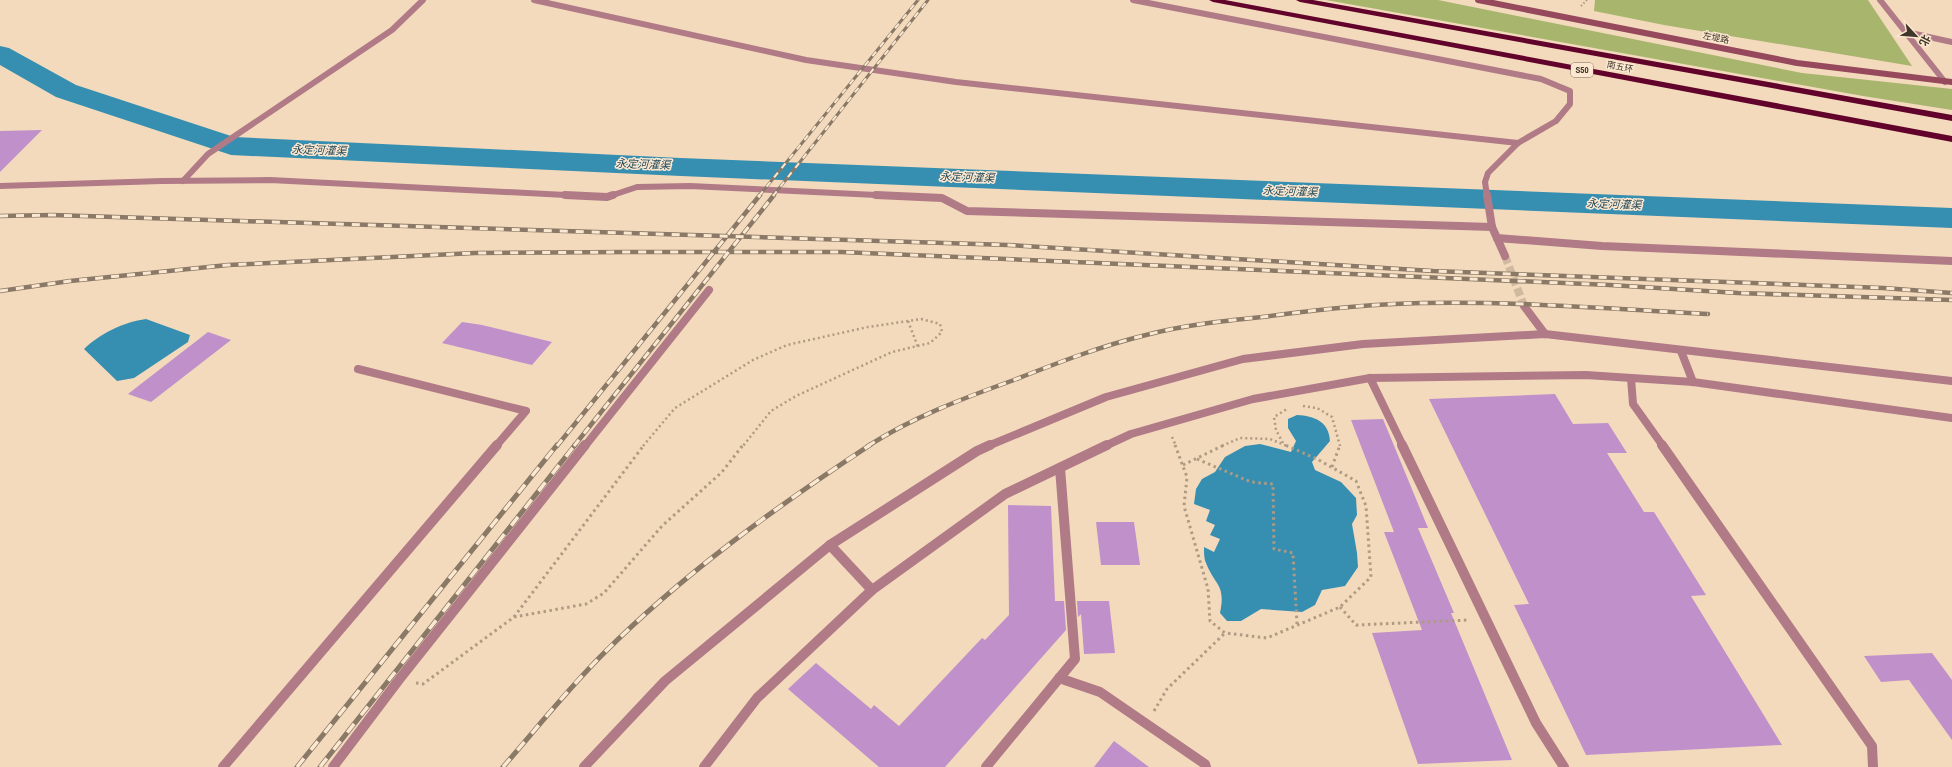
<svg xmlns="http://www.w3.org/2000/svg" width="1952" height="767" viewBox="0 0 1952 767" font-family="'Archivo Narrow','Noto Sans SC',sans-serif">
	<rect width="100%" height="100%" fill="#f3dabc"/>
	<g fill="#a7b56d">
		<polygon points="1326,0 1438,0 1802,73 1952,89 1952,110 1863,96"/>
		<polygon points="1595,0 1868,0 1912,66 1664,25 1594,11"/>
	</g>
	<g fill="#368fb1">
		<path d="M146,319L190,335L188,342L134,378L117,381L84,349C99,334 124,322 146,319Z"/>
		<path d="M1297,415C1314,416 1329,421 1330,441L1312,462L1315,470L1341,482L1356,498L1357,515L1352,524L1357,553L1358,567L1345,586L1322,590L1315,605L1302,612L1261,609L1241,621H1227L1220,613C1226,584 1215,586 1206,563C1204,559 1204,552 1204,547L1214,552L1220,539L1210,535L1215,525L1206,521L1210,510L1194,504L1196,489L1202,479L1215,472L1225,457L1245,446L1260,444L1291,452L1296,441L1288,428V419Z"/>
	</g>
	<g fill="none" stroke-linecap="round" stroke-linejoin="round">
		<polygon fill="#368fb1" fill-rule="evenodd" points="0,46 9,48 76,85 234,137 681,158 1952,208 1952,228 681,176 231,155 56,97 0,65"/>
	</g>
	<g fill="#c090ca">
		<polygon points="42,130 0,172 0,131"/>
		<polygon points="462,322 482,325 552,342 532,365 442,343"/>
		<polygon points="208,332 231,340 151,402 128,394"/>
		<polygon points="1555,394 1573,424 1608,423 1627,453 1607,453 1644,512 1654,512 1706,595 1691,596 1782,745 1586,755 1514,605 1529,604 1429,399"/>
		<polygon points="1383,419 1428,528 1418,528 1454,613 1451,613 1512,760 1418,764 1372,633 1422,630 1384,532 1394,532 1351,420"/>
		<polygon points="1008,505 1051,506 1055,601 1064,601 1066,630 945,767 879,767 788,689 816,663 871,709 874,705 899,726 982,638 985,640 1009,615"/>
		<polygon points="1096,522 1134,522 1140,565 1101,565"/>
		<polygon points="1077,601 1109,601 1115,653 1084,654 1081,614 1078,617"/>
		<polygon points="1932,653 1952,680 1952,740 1909,680 1881,682 1864,656"/>
		<polygon points="1114,741 1149,767 1094,767"/>
	</g>
	<g fill="none" stroke-linecap="round" stroke-linejoin="round">
		<polyline stroke="#cfb99f" stroke-width="8" stroke-dasharray="8 3.5" stroke-linecap="butt" points="1505,256 1524,306"/>
		<polyline stroke="#af9b84" stroke-width="2" stroke-dasharray="1.5 2" stroke-linecap="butt" points="1581,6 1587,0"/>
		<g stroke="#af9b84" stroke-width="2.5" stroke-dasharray="2 3" stroke-linecap="butt">
			<polyline points="908,321 918,347"/>
			<polyline points="1303,406 1317,408 1332,417 1340,446"/>
			<polyline points="1172,437 1176,446"/>
			<polyline points="1283,443 1276,430 1274,417 1287,409"/>
			<polyline points="643,446 675,408 753,360 787,345 868,327 921,319 940,324 942,332 930,343 892,352 796,396 771,411 743,446"/>
			<polyline points="1222,446 1240,438 1270,439 1287,446"/>
		</g>
		<g stroke="#af9b84" stroke-width="3" stroke-dasharray="2.5 3.5" stroke-linecap="butt">
			<polyline points="1175,445 1187,477 1184,506 1208,589 1210,621 1225,633 1267,638 1340,607 1371,577 1366,506 1356,481 1317,459 1285,445"/>
			<polyline points="1197,459 1251,482 1273,484 1274,549 1293,553 1297,624"/>
			<polyline points="1183,465 1224,445"/>
			<polyline points="1332,467 1340,445"/>
			<polyline points="1340,607 1356,625 1469,620"/>
			<polyline points="514,617 644,445"/>
			<polyline points="514,617 586,604 604,593 662,526 722,472 743,445"/>
			<polyline points="416,683 423,684 514,617"/>
			<polyline points="1154,711 1167,689 1225,633"/>
		</g>
		<g stroke="#b17a87" stroke-width="6">
			<polyline points="1880,0 1945,82"/>
			<polyline points="1906,32 1952,42"/>
		</g>
		<g stroke="#b17a87" stroke-width="8">
			<polyline points="1497,238 1602,246 1952,261"/>
			<polyline points="1370,378 1403,446"/>
		</g>
		<polyline stroke="#b17a87" stroke-width="10" points="1402,445 1536,723 1564,767"/>
		<g stroke="#b17a87" stroke-width="6">
			<polyline points="534,0 806,60 956,82 1518,143"/>
			<polyline points="1133,0 1541,79 1570,91 1570,104 1556,121 1518,143 1488,173 1485,182 1487,196"/>
			<polyline points="183,181 208,154 392,30 423,0"/>
			<polyline points="0,186 162,181 270,180 585,196"/>
			<polyline points="610,196 637,187 690,186 897,196"/>
		</g>
		<g stroke="#b17a87" stroke-width="8">
			<polyline points="565,195 607,197 613,195"/>
			<polyline points="876,195 942,198 967,211 1492,227"/>
			<polyline points="1487,195 1492,227 1505,256"/>
			<polyline points="1524,306 1545,334"/>
			<polyline points="1681,351 1693,382"/>
			<polyline points="358,369 526,411 496,446"/>
			<polyline points="1631,378 1633,404 1663,446"/>
			<polyline points="585,446 709,290"/>
			<polyline points="988,446 1106,397 1243,359 1363,344 1545,334 1952,381"/>
			<polyline points="1105,446 1131,434 1253,399 1370,378 1586,375 1693,382 1952,418"/>
		</g>
		<g stroke="#b17a87" stroke-width="10">
			<polyline points="1662,445 1872,746 1873,767"/>
			<polyline points="830,545 872,590"/>
			<polyline points="1059,678 1100,692 1205,764 1206,767"/>
			<polyline points="223,767 497,445"/>
			<polyline points="333,767 398,681 585,445"/>
			<polyline points="584,767 665,681 830,545 977,451 990,445"/>
			<polyline points="704,767 757,698 872,590 1005,494 1107,445"/>
			<polyline points="986,767 1075,659 1060,468"/>
		</g>
		<polyline stroke="#96485d" stroke-width="6" points="1478,0 1797,63 1952,82"/>
		<g fill="#62032b" fill-rule="evenodd">
			<polygon points="1209,0 1225,0 1952,136 1952,142 1213,2"/>
			<polygon points="1296,0 1313,0 1952,115 1952,121 1300,2"/>
		</g>
		<g stroke="#897966" stroke-width="3">
			<g id="rail-far2">
				<polyline points="759,196 918,0"/>
				<polyline points="773,196 928,0"/>
			</g>
		</g>
		<g stroke="#897966" stroke-width="4.5">
			<g id="rail-far1">
				<polyline points="0,216 52,215 1008,245 1433,271 1883,288 1952,293"/>
				<polyline points="0,291 70,281 228,265 475,253 628,252 841,252 1610,285 1738,293 1952,300"/>
				<polyline points="557,446 760,195"/>
				<polyline points="574,446 774,195"/>
				<path d="M868,446C913,417 964,398 1014,380C1057,363 1101,346 1146,335C1184,325 1223,321 1262,317C1314,310 1368,304 1422,303C1517,301 1613,309 1708,314"/>
			</g>
		</g>
		<g stroke="#897966" stroke-width="5">
			<g id="rail">
				<polyline points="297,767 557,445"/>
				<polyline points="320,767 575,445"/>
				<path d="M503,767C536,729 568,689 603,654C683,574 776,507 870,445"/>
			</g>
		</g>
		<use href="#rail-far2" stroke="#fce8d0" stroke-width="2" stroke-dasharray="6" stroke-linecap="butt"/>
		<use href="#rail-far1" stroke="#fce8d0" stroke-width="3" stroke-dasharray="8" stroke-linecap="butt"/>
		<use href="#rail" stroke="#fce8d0" stroke-width="3.5" stroke-dasharray="11" stroke-linecap="butt"/>
	</g>
	<g text-anchor="middle" dominant-baseline="central" stroke-width="3" stroke-linejoin="round" paint-order="stroke">
		<g font-size="9" fill="#40362a" stroke="#fce8d0">
			<text transform="translate(1716 38) rotate(11)">左堤路</text>
			<text transform="translate(1620 67) rotate(11)">南五环</text>
		</g>
		<rect fill="#fce8d0" stroke="#786b5c" stroke-width="1" x="1571" y="63" width="22" height="14" rx="3"/>
		<g font-size="9" font-weight="bold" fill="#40362a">
			<text x="1582" y="70">S50</text>
		</g>
		<g font-size="11" font-style="italic" fill="#234959" stroke="#fce8d0">
			<text transform="translate(319 150) rotate(2)">永定河灌渠</text>
			<text transform="translate(643 164) rotate(2)">永定河灌渠</text>
			<text transform="translate(967 177) rotate(2)">永定河灌渠</text>
			<text transform="translate(1290 191) rotate(2)">永定河灌渠</text>
			<text transform="translate(1614 204) rotate(2)">永定河灌渠</text>
		</g>
	</g>
	<g transform="translate(1916 36) rotate(116)" stroke="#fce8d0" stroke-width="3" paint-order="stroke">
	<path d="M0-3L7 15L0 10L-7 15Z" fill="#40362a"/>
	<text y="-6" font-size="11" font-weight="bold" text-anchor="middle" fill="#40362a">北</text>
	</g>
</svg>
